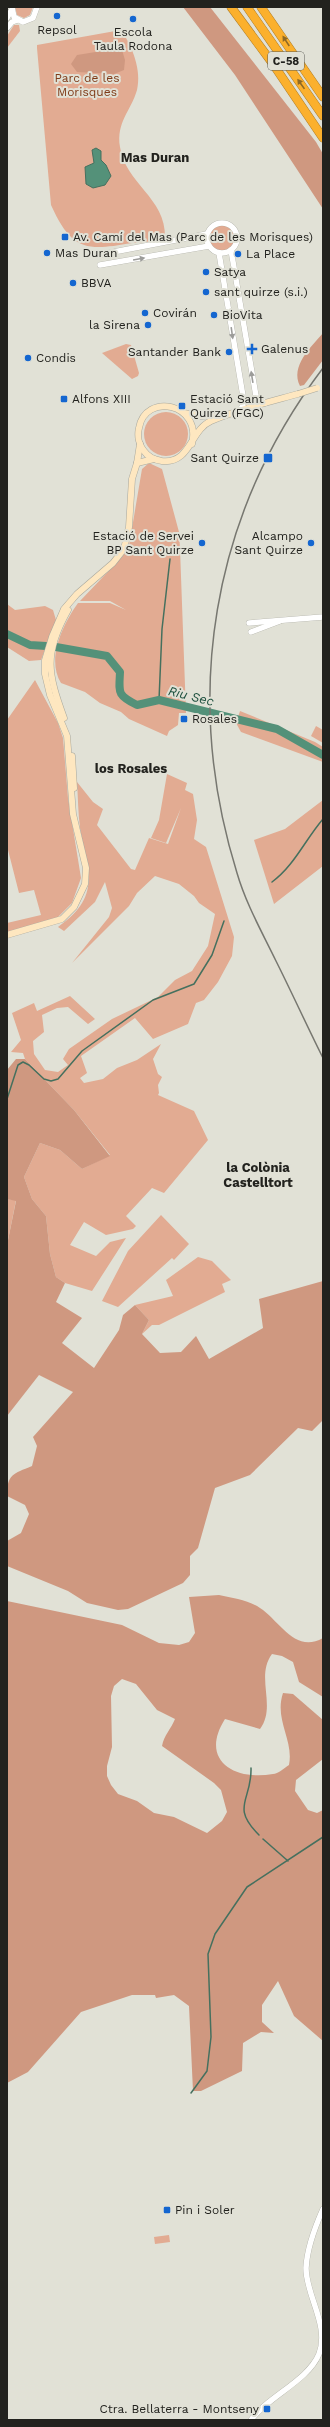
<svg xmlns="http://www.w3.org/2000/svg" width="330" height="2427" viewBox="0 0 330 2427" font-family="'Work Sans',sans-serif">
	<rect width="100%" height="100%" fill="#e1e1d6"/>
	<g fill="#e2ab92">
		<polygon points="15,7 33,7 30,15 24,18 17,15"/>
		<polygon points="14,25 19,25 20,31 7,48 7,36"/>
		<path d="M121,30C132,46 142,70 137,90C131,111 116,122 120,147C125,183 166,198 165,237C157,242 142,242 132,243C86,251 72,251 51,205L37,48V45Z"/>
		<circle cx="222" cy="238" r="13"/>
		<polygon points="126,344 131,345 139,373 138,376 132,379 102,353"/>
		<circle cx="166" cy="434" r="22"/>
		<path d="M149,463L162,469L179,532L180,549L186,713H179L178,725L169,731L167,736L129,719L121,712L100,703L85,692L61,683C46,659 63,624 78,603H110L126,610L110,601H80L122,557L129,546L142,469Z"/>
		<polygon points="7,604 15,610 45,606 53,610 56,620 41,660 29,661 7,647"/>
		<polygon points="35,680 58,723 63,738 68,798 81,878 72,903 56,919 7,932 7,923 41,915 34,890 19,893 7,846 7,720"/>
		<polygon points="240,711 315,742 323,747 323,762 241,732 236,723"/>
		<polygon points="316,726 323,730 323,743 311,736"/>
		<path d="M167,774L187,783L185,790L193,794L197,820L194,839L206,847L234,937L232,956L218,982L204,1000L196,1003L188,1024L153,1039L135,1018L81,1056L87,1073L80,1078L84,1083L103,1079L117,1068L137,1060L161,1044L153,1059L158,1074L162,1077L158,1085L159,1093L158,1095L194,1111L208,1140L164,1193L152,1188L126,1216L136,1226L133,1229L106,1235L84,1222L70,1245L96,1256L110,1242L126,1238L92,1291L65,1283L56,1277L50,1254L46,1216L32,1199L24,1177L40,1143L60,1150L82,1169L110,1155L74,1110L25,1059L23,1053L11,1052L21,1040L12,1013L34,1003L37,1011L70,996L95,1019L88,1024L68,1007L57,1008L42,1015L44,1032L33,1041L34,1054L45,1070L58,1072L68,1065L63,1059L69,1049L112,1019L158,997L175,980L192,971L208,946L215,914L199,903L194,896L179,884L155,876L137,893L129,906L72,963L109,917L112,908L105,882L95,902L64,931L58,927C102,896 88,872 80,828C78,813 78,797 77,782L93,802L103,809L97,825L131,869L135,870L149,838L168,844L181,808L166,843L151,838L159,820Z"/>
		<polygon points="323,800 323,866 274,904 254,840 285,829"/>
		<polygon points="7,1199 16,1200 7,1245"/>
		<polygon points="161,1215 189,1244 174,1260 172,1258 118,1307 102,1301 128,1251"/>
		<polygon points="198,1257 212,1261 231,1280 222,1284 225,1292 159,1325 152,1325 142,1334 149,1320 135,1305 173,1296 166,1280"/>
		<polygon points="169,2235 170,2242 155,2244 154,2237"/>
	</g>
	<g fill="#cf9880" fill-rule="evenodd">
		<polygon points="183,7 210,7 316,142 323,154 323,209 235,75"/>
		<polygon points="114,49 122,50 125,60 124,70 114,74 77,72 71,64 77,55"/>
		<path d="M323,333V360L304,385L300,386C290,366 311,347 323,333Z"/>
		<path d="M16,1059H25L74,1110L110,1156L82,1169L60,1150L40,1143L24,1177L32,1199L46,1216L50,1254L56,1277L65,1283L56,1302L82,1318L62,1343L94,1368L119,1330L123,1315L135,1305L149,1320L142,1334L160,1353L181,1352L196,1336L209,1359L263,1328L259,1299L323,1281V1420L312,1431L298,1428L250,1475L215,1488L198,1548L190,1556V1575L183,1583L128,1609L118,1610L87,1603L68,1591L7,1566V1541L21,1533L29,1514L25,1505L7,1496C7,1474 13,1474 32,1466L37,1446L33,1437L73,1392L39,1375L7,1416V1245L16,1201L7,1199V1070Z"/>
		<path d="M219,1595C233,1598 248,1600 260,1608C280,1621 295,1654 323,1638V1697L299,1682L293,1662L282,1656L272,1654C255,1677 277,1706 260,1729L225,1719C199,1760 234,1781 273,1774C278,1774 284,1768 289,1765C294,1740 274,1720 283,1693L293,1694L323,1720V1759L296,1780L295,1791L308,1810L317,1813L323,1810V2041L294,2016L278,1981L262,2005V2022L274,2033L261,2032L243,2043L242,2071L201,2091H193L189,2006L174,1995L156,1998L155,1995H132L81,2012L28,2072L7,2083V1601L122,1625L159,1643L179,1645L189,1642L195,1633L189,1597ZM122,1679L136,1684L157,1710L175,1719C171,1729 164,1735 162,1746L214,1783L221,1790L227,1812L222,1821L207,1833L174,1817L154,1813L137,1801L118,1794L111,1785L107,1776V1766L112,1747L111,1696L114,1686Z"/>
	</g>
	<polygon fill="#549179" stroke="#45705e" points="96,148 101,151 101,160 106,165 111,176 105,185 93,188 86,184 85,167 94,163 92,150"/>
	<g fill="none" stroke-linecap="round" stroke-linejoin="round">
		<g stroke="#45705e" stroke-width="1.5">
			<polyline points="159,700 162,629 170,559"/>
			<path d="M272,882C294,866 305,840 323,819"/>
			<polyline points="7,1099 18,1065 23,1062 29,1065 44,1079 51,1081 58,1079 82,1051 153,1000 194,984 212,955 224,921"/>
			<path d="M251,1768C252,1801 230,1806 259,1835"/>
			<polyline points="263,1839 288,1861"/>
			<polyline points="191,2093 207,2071 211,2037 208,1954 215,1934 247,1887 323,1837"/>
		</g>
		<g stroke="#549179" stroke-width="8">
			<polyline points="7,634 30,645 46,646"/>
			<path d="M56,647L107,656L120,672C119,693 117,695 137,705L159,700L277,729L323,755"/>
		</g>
		<g stroke="#a8a89e" stroke-width="6">
			<g id="tertiary">
				<polyline points="12,7 14,17 23,22 33,18 37,7"/>
				<polyline points="7,18 11,11"/>
				<polyline points="7,28 12,22 18,20"/>
				<circle cx="222" cy="238" r="15"/>
				<polyline points="231,250 256,396 265,403"/>
				<polyline points="219,253 243,396 243,405 240,411"/>
				<polyline points="98,255 207,234"/>
				<polyline points="100,265 209,246"/>
				<polyline points="249,623 323,617"/>
				<polyline points="251,632 280,621"/>
				<path d="M251,2420C267,2397 308,2381 319,2354C330,2326 306,2296 306,2268C307,2247 315,2227 323,2209"/>
			</g>
		</g>
		<g stroke="#a8a89e" stroke-width="7">
			<g id="secondary">
				<polyline points="184,413 200,416 220,415"/>
				<path d="M192,444C202,403 145,392 139,428C137,436 139,445 144,451C148,457 155,460 162,461C191,464 190,430 211,421C239,409 269,402 298,394"/>
				<polyline points="137,463 154,459"/>
				<path d="M64,718C48,674 43,654 68,610"/>
				<polyline points="72,756 74,788"/>
				<polyline points="7,935 62,919 74,907 85,884 86,868 73,814 67,736 50,695 45,674 45,660 52,637 64,609 77,594 113,563 124,549 129,527 132,479 137,463 140,444"/>
			</g>
		</g>
		<g stroke="#af7e28" stroke-width="9">
			<g id="motorway">
				<polyline points="231,7 273,64 323,138"/>
				<polyline points="247,7 323,116"/>
				<polyline points="261,7 323,97"/>
			</g>
		</g>
		<use href="#tertiary" stroke="#fff" stroke-width="5.5"/>
		<use href="#secondary" stroke="#fee7c0" stroke-width="6"/>
		<use href="#motorway" stroke="#fbb02d" stroke-width="8"/>
		<path stroke="#777770" stroke-width="1.5" d="M323,368C211,516 182,696 237,873C246,904 262,932 276,961C292,993 307,1026 323,1058"/>
		<g stroke="#a8a89e" stroke-width="7" stroke-linecap="butt">
			<polyline id="secondary-bridge" points="298,394 317,388"/>
		</g>
		<use href="#secondary-bridge" stroke="#fee7c0" stroke-width="6"/>
	</g>
	<defs><path id="oneway-solid" d="M-6-.8H1V-3.2L6.5 0L1 3.2V.8H-6Z"/></defs>
	<g fill="#8e6926">
		<use href="#oneway-solid" transform="translate(286 41) rotate(-123)"/>
		<use href="#oneway-solid" transform="translate(301 84) rotate(-125)"/>
	</g>
	<g fill="#9c9c9a">
		<use href="#oneway-solid" transform="translate(139 259) rotate(-10)"/>
		<use href="#oneway-solid" transform="translate(232 333) rotate(82)"/>
		<use href="#oneway-solid" transform="translate(252 377) rotate(-99)"/>
	</g>
	<g fill="#1466d0" stroke="#e1e1d6" stroke-width="1.5">
		<circle cx="57" cy="16" r="4"/>
		<circle cx="133" cy="19" r="4"/>
		<rect x="61" y="233" width="8" height="8" rx="2"/>
		<circle cx="47" cy="253" r="4"/>
		<circle cx="238" cy="254" r="4"/>
		<circle cx="206" cy="272" r="4"/>
		<circle cx="73" cy="283" r="4"/>
		<circle cx="206" cy="292" r="4"/>
		<circle cx="145" cy="313" r="4"/>
		<circle cx="214" cy="315" r="4"/>
		<circle cx="148" cy="325" r="4"/>
		<path d="M250 343h4v4h4v4h-4v4h-4v-4h-4v-4h4z"/>
		<circle cx="229" cy="352" r="4"/>
		<circle cx="28" cy="358" r="4"/>
		<rect x="60" y="395" width="8" height="8" rx="2"/>
		<rect x="178" y="402" width="8" height="8" rx="2"/>
		<rect x="263" y="453" width="10" height="10" rx="2"/>
		<circle cx="202" cy="543" r="4"/>
		<circle cx="311" cy="543" r="4"/>
		<rect x="180" y="715" width="8" height="8" rx="2"/>
		<rect x="163" y="2206" width="8" height="8" rx="2"/>
		<rect x="263" y="2405" width="8" height="8" rx="2"/>
	</g>
	<g text-anchor="middle" dominant-baseline="central" stroke-width="4" stroke-linejoin="round" paint-order="stroke">
		<rect fill="#e1e1d6" stroke="#5b5b55" stroke-width="1" x="268" y="52" width="36" height="18" rx="3"/>
		<g font-size="11" font-weight="bold" fill="#22221e">
			<text x="286" y="61">C-58</text>
		</g>
		<g font-size="12" fill="#22221e" stroke="#e1e1d6" text-anchor="start">
			<text x="57" y="30" text-anchor="middle">Repsol</text>
			<text x="133" y="32" text-anchor="middle">Escola<tspan x="133" dy="14">Taula Rodona</tspan></text>
			<text x="73" y="237">Av. Camí del Mas (Parc de les Morisques)</text>
			<text x="55" y="253">Mas Duran</text>
			<text x="246" y="254">La Place</text>
			<text x="214" y="272">Satya</text>
			<text x="81" y="283">BBVA</text>
			<text x="214" y="292">sant quirze (s.i.)</text>
			<text x="153" y="313">Covirán</text>
			<text x="222" y="315">BioVita</text>
			<text x="140" y="325" text-anchor="end">la Sirena</text>
			<text x="261" y="349">Galenus</text>
			<text x="221" y="352" text-anchor="end">Santander Bank</text>
			<text x="36" y="358">Condis</text>
			<text x="72" y="399">Alfons XIII</text>
			<text x="190" y="399">Estació Sant<tspan x="190" dy="14">Quirze (FGC)</tspan></text>
			<text x="259" y="458" text-anchor="end">Sant Quirze</text>
			<text x="194" y="536" text-anchor="end">Estació de Servei<tspan x="194" dy="14">BP Sant Quirze</tspan></text>
			<text x="303" y="536" text-anchor="end">Alcampo<tspan x="303" dy="14">Sant Quirze</tspan></text>
			<text x="192" y="719">Rosales</text>
			<text x="175" y="2210">Pin i Soler</text>
			<text x="259" y="2409" text-anchor="end">Ctra. Bellaterra - Montseny</text>
		</g>
		<g font-size="12" fill="#7f3b18" stroke="#e1e1d6">
			<text x="87" y="78">Parc de les<tspan x="87" dy="14">Morisques</tspan></text>
		</g>
		<g font-size="13" font-weight="bold" fill="#22221e" stroke="#e1e1d6">
			<text x="155" y="157">Mas Duran</text>
			<text x="131" y="768">los Rosales</text>
			<text x="258" y="1167">la Colònia<tspan x="258" dy="15">Castelltort</tspan></text>
		</g>
		<g font-size="13" font-style="italic" fill="#1e513f" stroke="#e1e1d6">
			<text transform="translate(191 696) rotate(14)">Riu Sec</text>
		</g>
	</g>
	<rect width="330" height="2427" fill="none" stroke="#22221e" stroke-width="16"/>
</svg>
